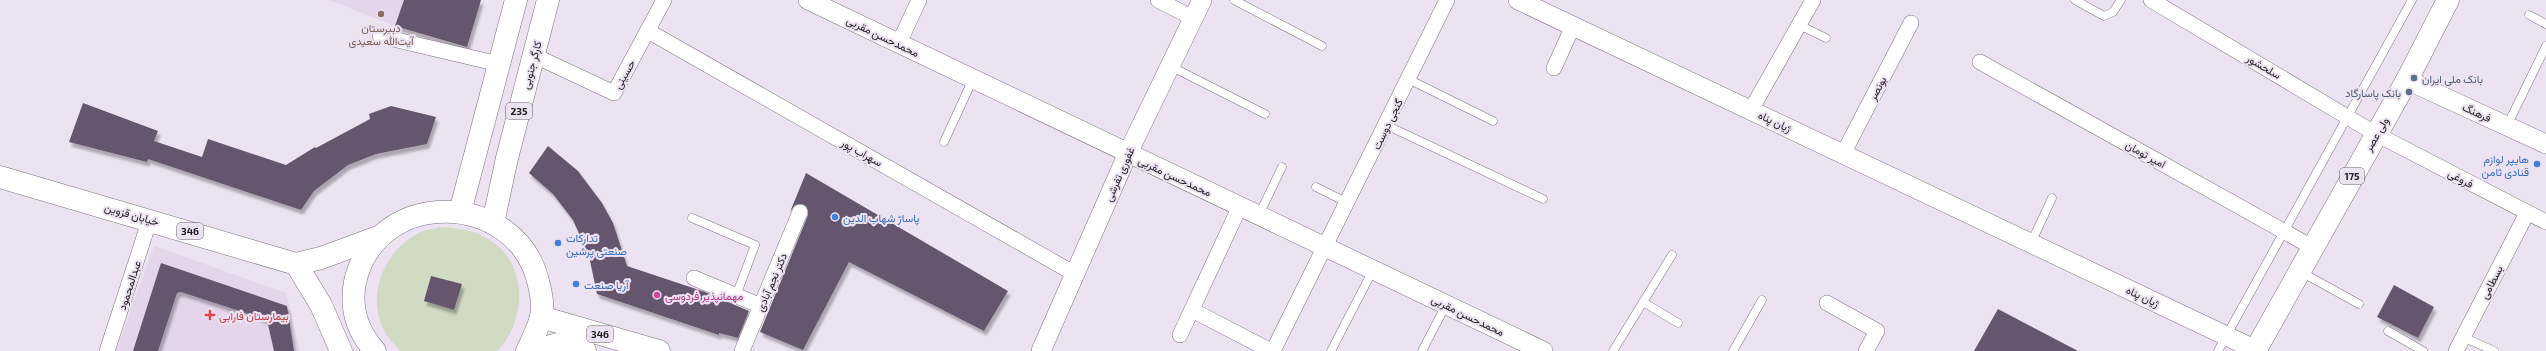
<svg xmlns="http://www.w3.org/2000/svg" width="2546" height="351" viewBox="0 0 2546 351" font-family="'Exo 2',Vazirmatn,sans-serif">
	<defs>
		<filter id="shadow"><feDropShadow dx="2.5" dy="4.5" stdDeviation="1" flood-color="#0004"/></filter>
	</defs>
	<rect width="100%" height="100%" fill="#ece2f1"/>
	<g fill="#e4d5ea">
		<polygon points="329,0 404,0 395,26"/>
		<polygon points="154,246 286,293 300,351 116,351"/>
	</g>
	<path fill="#d1dac3" d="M440,227C456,228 470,229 484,237C529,259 528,320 497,351H400C396,346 390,340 386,334C365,299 382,253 417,234C423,230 433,229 440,227Z"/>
	<g fill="#66566d" filter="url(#shadow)">
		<polygon points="404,0 481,0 467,47 395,26"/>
		<polygon points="83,103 158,131 154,141 202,157 208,139 286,165 315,147 316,148 370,119 369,114 391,106 436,117 427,144 376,154 348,165 314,191 301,210 148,159 147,162 69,142"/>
		<polygon points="548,146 578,171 602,203 613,223 627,266 705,292 749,311 738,338 719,333 719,335 597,294 589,256 573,220 553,194 529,173"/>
		<polygon points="806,173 1008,291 984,331 849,262 803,350 760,332 808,215 807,207 803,204 795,205 790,212"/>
		<polygon points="161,263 287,306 294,351 274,351 267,320 181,292 177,293 158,351 133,351"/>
		<polygon points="431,276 462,284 454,310 424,301"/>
		<polygon points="2394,285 2434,307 2418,338 2377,317"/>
		<polygon points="1998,309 2078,351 1974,351"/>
	</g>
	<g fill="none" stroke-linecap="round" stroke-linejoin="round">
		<g stroke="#7b727f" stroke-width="9">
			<g id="service">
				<polyline points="1234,0 1322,46"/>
				<polyline points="2075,0 2104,16 2113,12 2121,0"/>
				<polyline points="2529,15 2546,24"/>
				<polyline points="1799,25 1826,38"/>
				<polyline points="1170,66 1265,114"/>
				<polyline points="1408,79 1493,121"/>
				<polyline points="1386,125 1543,199"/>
				<polyline points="2507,126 2546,46"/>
				<polyline points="944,142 973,79"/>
				<polyline points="1316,187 1348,203"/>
				<polyline points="1259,215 1282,167"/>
				<polyline points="692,218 755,245 736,296"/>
				<polyline points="2031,243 2052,198"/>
				<polyline points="2301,272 2359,304"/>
				<polyline points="1643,302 1678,323"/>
				<polyline points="2388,331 2423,351"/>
				<polyline points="2463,337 2494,351"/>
				<polyline points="1331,351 1373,270"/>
				<polyline points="1422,351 1446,305"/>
				<polyline points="1613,351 1672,255"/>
				<polyline points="1733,351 1762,300"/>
				<polyline points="2218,351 2412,0"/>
			</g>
		</g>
		<g stroke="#7b727f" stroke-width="16">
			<g id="minor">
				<polyline points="1158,0 1193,18"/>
				<polyline points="2151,0 2376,134 2546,222"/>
				<polyline points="648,31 1075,274"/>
				<polyline points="380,36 499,64"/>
				<polyline points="899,43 919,0"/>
				<polyline points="533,55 614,93 664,0"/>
				<polyline points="1980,62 2312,247"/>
				<polyline points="1554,68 1573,26"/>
				<polyline points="1751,110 1813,0"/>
				<polyline points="1843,154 1911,23"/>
				<polyline points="694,278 761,306"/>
				<polyline points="1827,303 1877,331 1866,351"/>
				<polyline points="1192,310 1271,351"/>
				<polyline points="1180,335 1240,206"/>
				<polyline points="107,351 150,219"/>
				<polyline points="742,351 800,212"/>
				<polyline points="1273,351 1447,0"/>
				<polyline points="2456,351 2527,213"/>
			</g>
		</g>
		<g stroke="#7b727f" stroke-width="20">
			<g id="tertiary">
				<polyline points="808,0 1543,351"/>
				<polyline points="1518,0 2256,350"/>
				<polyline points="2407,80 2546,144"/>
				<polyline points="1041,351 1128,153 1202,0"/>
			</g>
		</g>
		<g stroke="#7b727f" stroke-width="23">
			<g id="primary">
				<polyline points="0,177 296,264 321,258 378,237"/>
				<polyline points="460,212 516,0"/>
				<polyline points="493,223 507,158 548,0"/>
				<polyline points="296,264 321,305 341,351"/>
				<polyline points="541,317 659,351"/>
				<path d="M375,351C357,331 350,308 355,282C377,186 516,191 538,281C541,293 544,306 541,317C538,329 532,340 527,351"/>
				<polyline points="536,351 557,344 585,351"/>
				<polyline points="2255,351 2407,80 2448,0"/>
			</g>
		</g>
		<use href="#service" stroke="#fff" stroke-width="8"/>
		<use href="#minor" stroke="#fff" stroke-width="15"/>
		<use href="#tertiary" stroke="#fff" stroke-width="19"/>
		<use href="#primary" stroke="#fff" stroke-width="22"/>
	</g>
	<circle fill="#8d6e63" stroke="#ece2f1" stroke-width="1.5" cx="381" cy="14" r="4"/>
	<g fill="#5c6f8a" stroke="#ece2f1" stroke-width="1.5">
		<circle cx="2414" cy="78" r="4"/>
		<circle cx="2409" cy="92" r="4"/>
	</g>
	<g fill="#3f7fe0" stroke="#ece2f1" stroke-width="1.5">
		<circle cx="2537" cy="164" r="4"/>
		<circle cx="835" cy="217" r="4"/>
		<circle cx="558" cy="243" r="4"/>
		<circle cx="576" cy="284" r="4"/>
	</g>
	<circle fill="#d1479c" stroke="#ece2f1" stroke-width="1.5" cx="657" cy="295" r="4"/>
	<path fill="#e0444e" stroke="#ece2f1" stroke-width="1.5" d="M208 309h4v4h4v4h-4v4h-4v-4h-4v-4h4z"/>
	<g text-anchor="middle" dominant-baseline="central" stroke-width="4" stroke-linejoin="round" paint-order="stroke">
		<g fill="#ece2f1" stroke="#5e5961" stroke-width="1">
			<rect x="506" y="103" width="26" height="16" rx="3"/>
			<rect x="2340" y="168" width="24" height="16" rx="3"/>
			<rect x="177" y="223" width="26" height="16" rx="3"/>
			<rect x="587" y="326" width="26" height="16" rx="3"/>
		</g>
		<g font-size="10" font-weight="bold" fill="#211e23">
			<text x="519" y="111">235</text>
			<text x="2352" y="176">175</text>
			<text x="190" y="231">346</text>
			<text x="600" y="334">346</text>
		</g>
		<g font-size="11" fill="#785e54" stroke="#ece2f1">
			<text x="381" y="27">دبیرستان<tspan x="381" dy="13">آیت‌الله سعیدی</tspan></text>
		</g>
		<g font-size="11" fill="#211e23" stroke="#ece2f1">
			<text transform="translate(883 36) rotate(26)">محمدحسن مقربی</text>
			<text transform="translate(531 65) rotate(-75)">کارگر جنوبی</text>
			<text transform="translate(2264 66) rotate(30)">سلحشور</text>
			<text transform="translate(624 74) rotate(-60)">حسینی</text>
			<text transform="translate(1877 88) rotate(-62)">بونصر</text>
			<text transform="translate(2477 112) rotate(25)">فرهنگ</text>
			<text transform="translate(1775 121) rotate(25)">ژیان پناه</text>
			<text transform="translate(1387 124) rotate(-64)">گنجی دوست</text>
			<text transform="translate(2376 134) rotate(-60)">ولی عصر</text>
			<text transform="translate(862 152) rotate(29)">سهراب پور</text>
			<text transform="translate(2146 154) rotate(29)">امیر تومان</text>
			<text transform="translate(1119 174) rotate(-66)">غفوری تفرشی</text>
			<text transform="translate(1175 176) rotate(25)">محمدحسن مقربی</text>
			<text transform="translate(2461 178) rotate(28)">فروغی</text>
			<text transform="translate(132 214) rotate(16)">خیابان قزوین</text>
			<text transform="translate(771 282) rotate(-67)">دکتر نجم آبادی</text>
			<text transform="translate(2491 282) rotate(-63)">بسطامی</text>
			<text transform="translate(129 285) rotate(-72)">عبدالمحمود</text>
			<text transform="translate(2143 296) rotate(25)">ژیان پناه</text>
			<text transform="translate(1468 315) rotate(26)">محمدحسن مقربی</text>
		</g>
		<g font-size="11" fill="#4e5e75" stroke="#ece2f1" text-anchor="start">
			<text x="2422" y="78">بانک ملی ایران</text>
			<text x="2401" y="92" text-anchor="end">بانک پاسارگاد</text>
		</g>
		<g font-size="11" fill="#366cbe" stroke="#ece2f1" text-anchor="start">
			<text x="2529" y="158" text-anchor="end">هایپر لوازم<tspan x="2529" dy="13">قنادی ثامن</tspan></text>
			<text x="843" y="217">پاساژ شهاب الدین</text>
			<text x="566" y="237">تدارکات<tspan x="566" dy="13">صنعتی پرشین</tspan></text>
			<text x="584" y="284">آریا صنعت</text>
		</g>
		<g font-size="11" fill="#b23c85" stroke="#ece2f1" text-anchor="start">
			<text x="665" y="295">مهمانپذیر فردوسی</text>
		</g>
		<g font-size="11" fill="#be3a42" stroke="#ece2f1" text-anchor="start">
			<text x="219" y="315">بیمارستان فارابی</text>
		</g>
	</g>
</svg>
